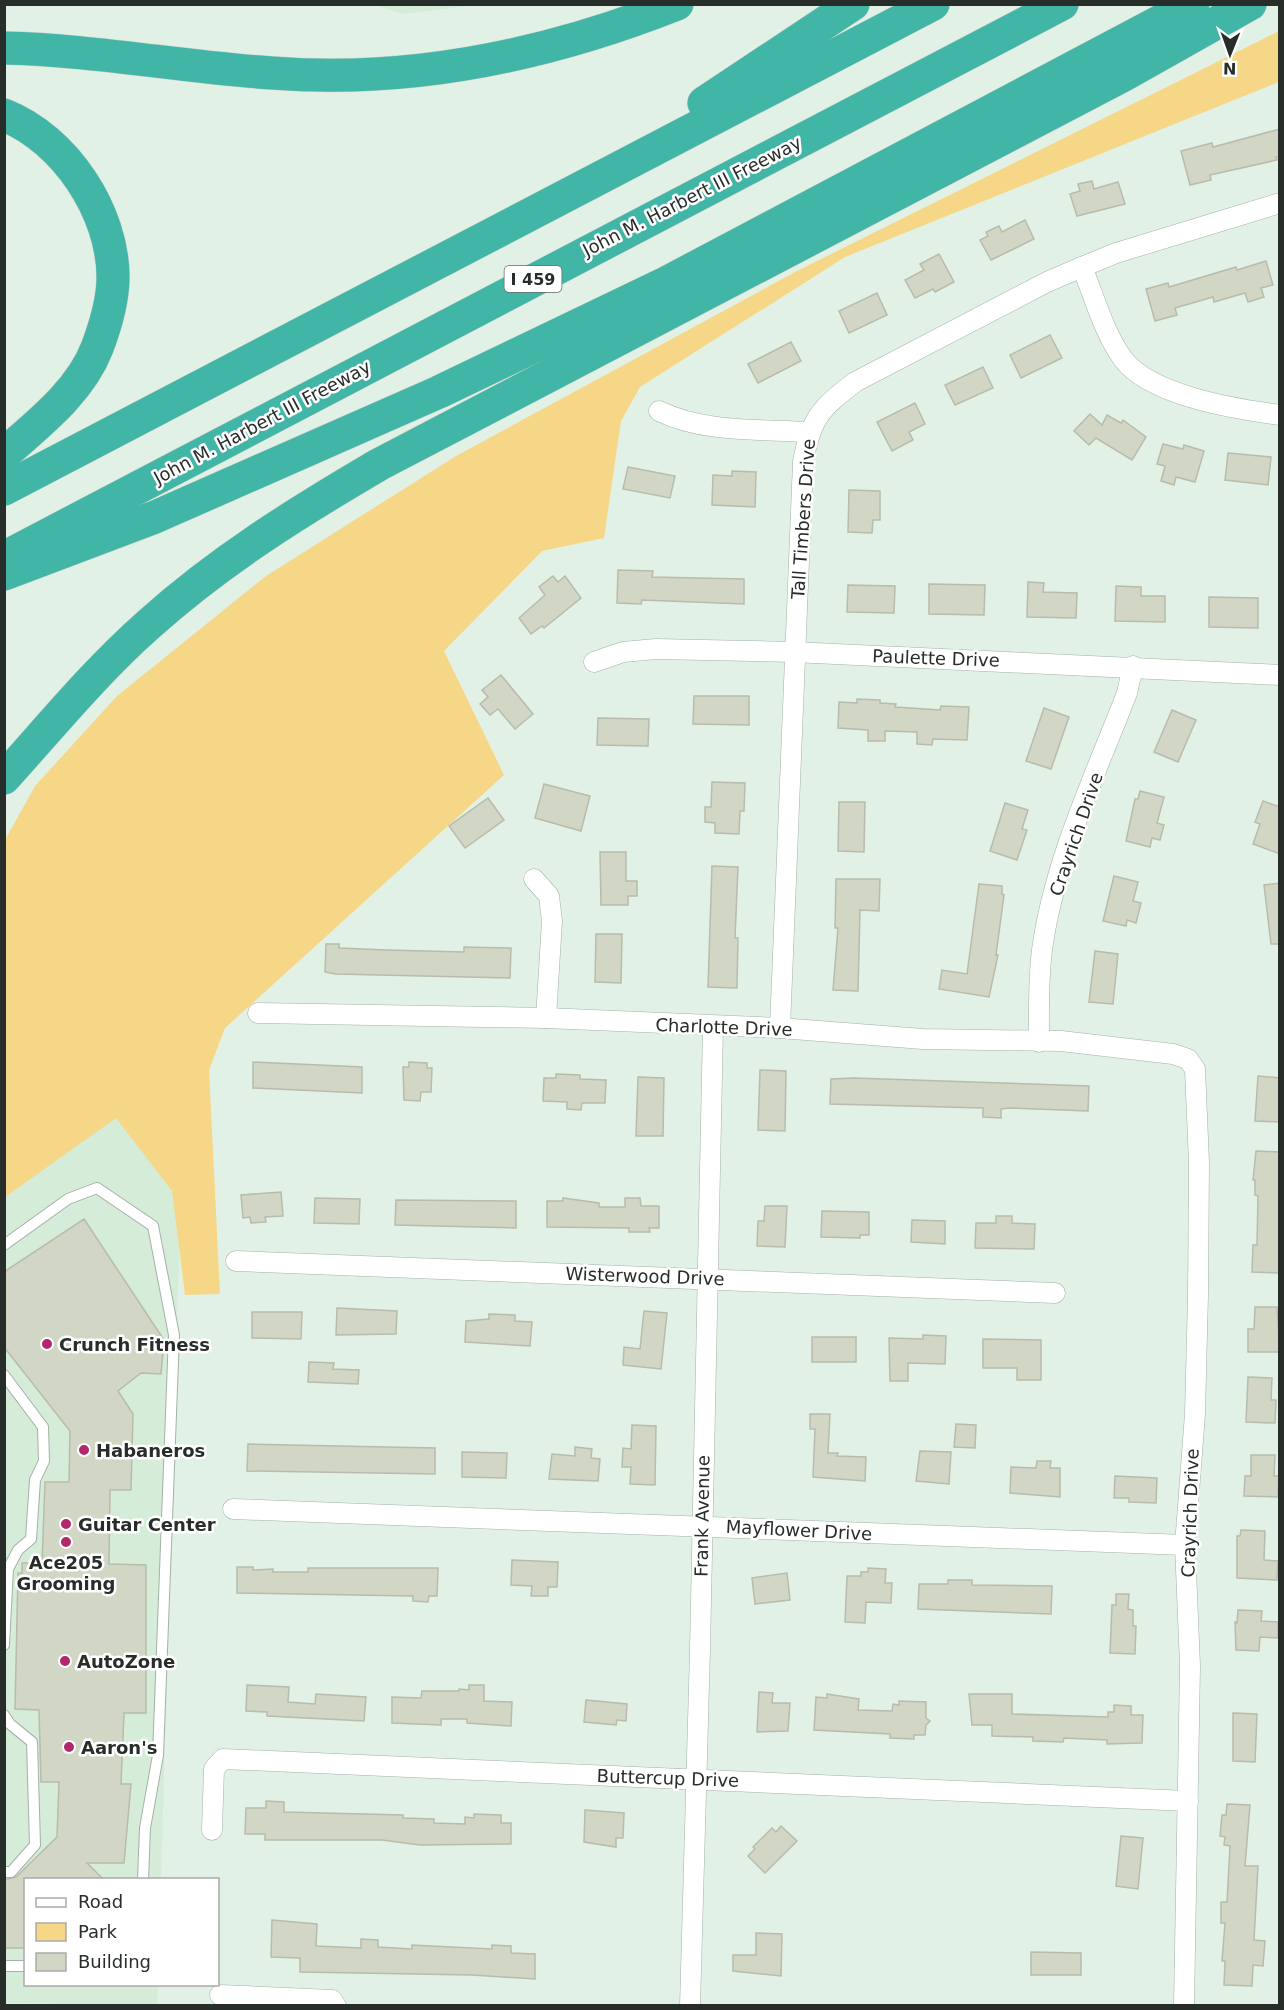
<svg xmlns="http://www.w3.org/2000/svg" width="1284" height="2010" viewBox="0 0 1284 2010" font-family="'DejaVu Sans',sans-serif">
	<rect width="100%" height="100%" fill="#e2f1e5"/>
	<g fill="#d5ecd9">
		<polygon points="374,5 374,4 476,5 404,14"/>
		<polygon points="116,1107 181,1187 161,1879 26,1880 26,1984 158,1985 157,2005 5,2003 5,1181"/>
	</g>
	<polygon fill="#f5d787" points="1279,31 1279,82 845,257 640,387 621,421 604,538 542,551 444,651 504,775 225,1028 209,1070 220,1294 185,1295 172,1191 116,1118 5,1197 5,840 35,786 117,696 266,576 456,456 797,271"/>
	<g fill="#d1d6c5" stroke="#b7bcab" stroke-width="1.5">
		<polygon points="1280,129 1280,156 1276,157 1277,160 1210,175 1211,180 1190,185 1181,151 1212,143 1213,147"/>
		<polygon points="1092,181 1094,189 1118,182 1125,204 1077,216 1070,194 1080,191 1078,184"/>
		<polygon points="1025,220 1034,239 991,260 980,240 988,236 986,232 999,226 1002,232"/>
		<polygon points="939,254 954,282 935,292 933,289 915,298 905,280 924,270 920,264"/>
		<polygon points="1266,261 1273,285 1261,288 1264,297 1248,302 1245,293 1214,302 1213,297 1175,308 1177,315 1155,321 1146,289 1168,283 1169,287 1236,267 1237,270"/>
		<polygon points="877,293 887,315 849,333 839,311"/>
		<polygon points="1050,335 1062,358 1021,378 1010,355"/>
		<polygon points="791,342 801,361 758,383 748,364"/>
		<polygon points="983,367 993,388 955,405 945,385"/>
		<polygon points="915,403 925,424 909,432 913,440 892,451 877,422"/>
		<polygon points="1090,414 1102,425 1107,415 1121,423 1123,420 1146,437 1132,460 1096,438 1089,445 1074,431"/>
		<polygon points="1163,444 1183,449 1184,445 1204,451 1195,482 1176,477 1174,485 1161,481 1165,466 1157,464"/>
		<polygon points="1228,453 1271,457 1268,485 1225,480"/>
		<polygon points="628,467 675,476 670,498 623,489"/>
		<polygon points="732,471 756,472 755,507 712,505 713,475 732,476"/>
		<polygon points="849,490 880,491 880,520 873,520 872,533 848,532"/>
		<polygon points="618,570 653,571 652,577 744,579 744,604 642,600 641,604 617,603"/>
		<polygon points="553,576 558,582 565,576 581,598 544,628 542,626 531,634 519,618 545,595 539,587"/>
		<polygon points="1028,582 1044,583 1043,592 1077,593 1076,618 1027,617"/>
		<polygon points="929,584 985,585 984,615 929,614"/>
		<polygon points="848,585 895,586 894,613 847,612"/>
		<polygon points="1116,586 1141,587 1141,596 1165,596 1165,622 1115,621"/>
		<polygon points="1209,597 1258,598 1258,628 1209,627"/>
		<polygon points="501,675 533,714 515,729 498,709 490,715 480,704 488,697 482,690"/>
		<polygon points="694,696 749,696 749,725 693,724"/>
		<polygon points="857,699 880,700 880,703 896,704 895,707 940,710 941,706 969,707 967,740 933,739 932,745 917,744 917,732 885,731 885,741 868,741 868,730 838,728 839,702 857,703"/>
		<polygon points="1044,708 1069,717 1051,769 1026,761"/>
		<polygon points="1172,710 1196,720 1178,762 1154,752"/>
		<polygon points="598,718 649,719 648,746 597,745"/>
		<polygon points="712,782 745,783 744,811 740,811 739,834 715,833 715,823 705,822 705,807 711,807"/>
		<polygon points="544,784 590,796 581,831 535,818"/>
		<polygon points="1140,791 1164,797 1157,823 1164,825 1160,840 1152,838 1150,847 1126,841 1135,799 1138,799"/>
		<polygon points="488,798 504,820 465,848 449,826"/>
		<polygon points="1263,801 1280,807 1280,854 1253,844 1260,824 1255,822"/>
		<polygon points="839,802 865,802 864,852 838,851"/>
		<polygon points="1005,803 1028,810 1022,829 1027,830 1017,860 990,851"/>
		<polygon points="600,852 626,852 626,881 637,881 637,896 628,896 628,905 601,905"/>
		<polygon points="712,866 738,867 735,938 738,938 737,988 708,987"/>
		<polygon points="1114,876 1138,882 1133,901 1141,903 1136,923 1127,920 1126,926 1103,921"/>
		<polygon points="836,879 880,879 879,911 860,910 858,991 833,990 838,928 835,928"/>
		<polygon points="1280,883 1280,944 1271,944 1264,885"/>
		<polygon points="979,884 1002,886 1002,894 1004,895 996,955 998,955 989,997 939,989 942,970 967,974"/>
		<polygon points="596,934 622,934 621,983 595,982"/>
		<polygon points="326,944 339,944 339,948 387,950 464,952 464,947 511,948 510,978 335,974 325,972"/>
		<polygon points="1095,951 1118,954 1113,1004 1089,1002"/>
		<polygon points="253,1062 362,1067 362,1093 253,1088"/>
		<polygon points="409,1062 427,1063 427,1068 432,1068 431,1092 421,1092 420,1101 404,1100 403,1067 409,1067"/>
		<polygon points="760,1070 786,1071 785,1131 758,1130"/>
		<polygon points="556,1074 580,1075 580,1079 606,1080 605,1103 582,1103 581,1110 567,1109 567,1102 543,1101 544,1078 556,1078"/>
		<polygon points="1258,1076 1280,1078 1280,1122 1255,1121"/>
		<polygon points="638,1077 664,1078 663,1136 636,1136"/>
		<polygon points="854,1078 1089,1086 1088,1111 1009,1108 1001,1109 1001,1118 983,1117 983,1108 830,1104 831,1079"/>
		<polygon points="1256,1151 1280,1152 1279,1273 1252,1272 1253,1245 1257,1245 1258,1196 1255,1195 1255,1180 1253,1180"/>
		<polygon points="281,1192 283,1216 265,1217 266,1222 251,1223 250,1217 243,1218 241,1195"/>
		<polygon points="315,1198 360,1199 359,1224 314,1223"/>
		<polygon points="563,1198 599,1203 599,1207 625,1207 625,1198 640,1198 641,1206 659,1206 659,1228 649,1228 650,1232 629,1232 629,1228 547,1227 547,1201 563,1201"/>
		<polygon points="396,1200 516,1201 516,1228 395,1225"/>
		<polygon points="765,1206 787,1206 785,1247 757,1246 758,1221 764,1221"/>
		<polygon points="822,1211 869,1212 869,1235 860,1235 860,1238 821,1237"/>
		<polygon points="996,1216 1012,1216 1012,1223 1035,1224 1034,1249 975,1248 976,1223 996,1223"/>
		<polygon points="84,1219 164,1340 161,1374 141,1373 118,1391 133,1414 131,1490 110,1490 109,1564 146,1565 146,1713 124,1713 121,1784 131,1784 124,1863 87,1863 104,1880 26,1880 26,1948 4,1948 4,1880 16,1877 57,1837 59,1782 41,1782 39,1710 15,1709 18,1573 22,1573 22,1563 42,1563 45,1482 69,1482 70,1431 4,1347 4,1272"/>
		<polygon points="912,1220 945,1221 945,1244 911,1242"/>
		<polygon points="1255,1307 1277,1307 1280,1352 1248,1352 1248,1329 1254,1329"/>
		<polygon points="337,1308 397,1311 396,1334 336,1335"/>
		<polygon points="644,1311 667,1313 661,1369 623,1365 624,1347 640,1349"/>
		<polygon points="252,1312 302,1312 301,1339 252,1338"/>
		<polygon points="489,1314 515,1315 515,1321 532,1322 530,1346 465,1342 466,1321 489,1319"/>
		<polygon points="923,1335 946,1336 945,1364 908,1363 908,1381 890,1381 889,1338 923,1339"/>
		<rect x="812" y="1337" width="44" height="25"/>
		<polygon points="983,1339 1041,1340 1041,1380 1017,1380 1017,1368 983,1368"/>
		<polygon points="309,1362 334,1363 333,1369 359,1370 358,1384 308,1382"/>
		<polygon points="1248,1377 1272,1378 1271,1400 1276,1400 1275,1423 1246,1422"/>
		<polygon points="810,1414 830,1414 828,1453 838,1453 837,1456 866,1457 865,1481 813,1477 815,1429 810,1429"/>
		<polygon points="956,1424 976,1425 975,1448 954,1447"/>
		<polygon points="632,1425 656,1426 655,1485 630,1484 631,1467 622,1467 623,1448 631,1449"/>
		<polygon points="248,1444 435,1448 435,1474 247,1471"/>
		<polygon points="575,1447 592,1449 591,1458 600,1459 598,1481 549,1479 552,1454 575,1456"/>
		<polygon points="920,1451 951,1452 949,1484 916,1481"/>
		<polygon points="462,1452 507,1453 506,1478 462,1477"/>
		<polygon points="1251,1455 1275,1455 1274,1476 1279,1476 1278,1497 1244,1496 1245,1476 1251,1476"/>
		<polygon points="1037,1461 1051,1461 1050,1468 1060,1468 1060,1497 1010,1493 1011,1467 1036,1468"/>
		<polygon points="1115,1476 1157,1478 1156,1503 1129,1502 1129,1498 1114,1498"/>
		<polygon points="1241,1530 1265,1531 1264,1560 1278,1561 1277,1580 1237,1578 1237,1536 1240,1536"/>
		<polygon points="512,1560 558,1562 557,1587 548,1587 548,1596 531,1596 532,1586 511,1585"/>
		<polygon points="237,1567 253,1567 253,1570 273,1569 273,1572 308,1572 308,1568 438,1568 437,1596 429,1596 428,1602 413,1601 413,1596 237,1593"/>
		<polygon points="868,1568 886,1569 885,1583 892,1583 891,1603 866,1602 865,1623 845,1622 847,1576 861,1576 861,1572 868,1572"/>
		<polygon points="787,1573 790,1600 755,1604 752,1578"/>
		<polygon points="948,1580 972,1580 972,1585 1052,1586 1051,1614 918,1609 919,1584 948,1584"/>
		<polygon points="1116,1594 1129,1594 1128,1609 1133,1610 1133,1626 1136,1626 1135,1654 1110,1653 1112,1605 1116,1605"/>
		<polygon points="1238,1610 1262,1611 1261,1621 1278,1622 1278,1638 1260,1637 1259,1651 1236,1650 1235,1622 1237,1623"/>
		<polygon points="247,1685 289,1687 288,1702 315,1704 316,1694 366,1697 364,1721 267,1716 267,1712 246,1711"/>
		<polygon points="469,1685 484,1685 484,1701 512,1702 511,1726 467,1723 467,1719 441,1719 441,1725 392,1723 392,1697 421,1698 422,1691 459,1691 459,1689 469,1690"/>
		<polygon points="759,1692 773,1693 772,1703 790,1703 788,1731 757,1732"/>
		<polygon points="827,1694 859,1699 858,1710 892,1711 893,1704 899,1705 899,1701 926,1702 926,1718 930,1721 926,1725 925,1735 914,1735 914,1739 890,1738 890,1734 814,1730 816,1697 827,1698"/>
		<polygon points="969,1694 1012,1694 1012,1714 1108,1717 1108,1712 1114,1712 1114,1705 1131,1706 1131,1715 1143,1715 1142,1743 1107,1744 1107,1740 1064,1738 1063,1742 1033,1741 1033,1737 992,1736 992,1725 972,1725"/>
		<polygon points="586,1700 627,1704 626,1721 617,1720 616,1725 584,1722"/>
		<polygon points="1233,1713 1257,1714 1255,1762 1233,1761"/>
		<polygon points="266,1801 284,1802 284,1812 403,1815 403,1818 434,1819 434,1823 465,1824 465,1817 474,1818 474,1814 501,1815 501,1823 511,1823 511,1844 420,1845 382,1840 265,1840 265,1834 245,1834 246,1808 266,1808"/>
		<polygon points="1227,1804 1250,1805 1245,1866 1258,1866 1254,1940 1265,1941 1263,1966 1253,1965 1252,1986 1224,1985 1225,1961 1222,1961 1225,1923 1221,1923 1221,1902 1227,1902 1230,1846 1224,1845 1225,1837 1220,1836 1222,1815 1226,1815"/>
		<polygon points="585,1810 624,1813 623,1838 616,1838 616,1847 584,1842"/>
		<polygon points="781,1826 797,1841 765,1873 748,1856 755,1849 753,1847 772,1828 776,1832"/>
		<polygon points="1121,1836 1143,1838 1138,1889 1116,1886"/>
		<polygon points="272,1920 317,1924 316,1946 361,1948 361,1939 378,1940 378,1947 412,1949 412,1945 492,1949 492,1945 511,1946 511,1953 535,1954 535,1979 472,1975 300,1972 300,1958 271,1957"/>
		<polygon points="756,1933 782,1934 781,1976 733,1971 733,1955 756,1955"/>
		<polygon points="1031,1952 1081,1953 1081,1975 1031,1975"/>
	</g>
	<g fill="none" stroke-linecap="round" stroke-linejoin="round">
		<g stroke="#a3b2a6" stroke-width="12">
			<g id="lane">
				<polyline points="4,1245 68,1199 97,1188 153,1226 174,1335 158,1755 145,1828 143,1880"/>
				<polyline points="4,1375 43,1427 44,1461 35,1480 31,1539 18,1550 8,1569 4,1645"/>
				<polyline points="4,1715 10,1724 32,1742 35,1845 11,1872 4,1872"/>
				<polyline points="4,1966 26,1966"/>
			</g>
		</g>
		<g stroke="#a3b2a6" stroke-width="21">
			<g id="street">
				<path d="M1082,267C1094,296 1104,333 1123,359C1151,396 1236,409 1280,415"/>
				<path d="M659,411C704,433 759,429 809,432"/>
				<polyline points="594,662 623,652 656,649 793,652 1280,675"/>
				<polyline points="534,879 549,896 552,921 546,1018"/>
				<polyline points="258,1013 546,1018 780,1028 923,1039 1061,1041 1173,1054 1188,1059 1195,1069 1199,1163 1198,1295 1195,1414 1185,1545 1190,1666 1184,2006"/>
				<path d="M780,1028L803,462C811,418 820,409 855,382L1047,282L1082,267L1116,253L1280,203"/>
				<path d="M1039,1042C1039,1012 1038,981 1042,950C1054,861 1095,776 1127,693L1133,666"/>
				<polyline points="236,1261 1055,1293"/>
				<polyline points="233,1509 1185,1545"/>
				<polyline points="212,1830 214,1769 223,1759 1188,1801"/>
				<polyline points="220,1995 332,2000 336,2006"/>
				<polyline points="690,2006 700,1650 713,1026"/>
			</g>
		</g>
		<g stroke="#cfd1d0" stroke-width="34">
			<g id="highway">
				<path d="M4,48C94,50 182,67 272,73C411,84 548,55 677,4"/>
				<polyline points="704,103 853,4"/>
				<path d="M4,115C65,139 113,212 113,277C113,300 105,327 97,348C80,392 38,424 4,454"/>
				<polyline points="4,489 933,4"/>
				<polyline points="11,554 1062,4"/>
				<polyline points="4,574 155,517 439,392 664,284 1193,4"/>
				<path d="M4,778C51,726 96,671 148,625C219,561 298,512 380,464L1124,75L1250,4"/>
			</g>
		</g>
		<use href="#lane" stroke="#fff" stroke-width="10"/>
		<use href="#street" stroke="#fff" stroke-width="20"/>
		<use href="#highway" stroke="#42b6a6" stroke-width="33"/>
	</g>
	<g fill="#b1286b" stroke="#fff" stroke-width="2">
		<circle cx="47" cy="1344" r="6"/>
		<circle cx="84" cy="1450" r="6"/>
		<circle cx="66" cy="1524" r="6"/>
		<circle cx="66" cy="1542" r="6"/>
		<circle cx="65" cy="1661" r="6"/>
		<circle cx="69" cy="1747" r="6"/>
	</g>
	<g text-anchor="middle" dominant-baseline="central" stroke-width="5" stroke-linejoin="round" paint-order="stroke">
		<rect fill="#fff" stroke="#686c68" stroke-width="1.5" x="504.5" y="266" width="57" height="26" rx="4.5"/>
		<g font-size="16" font-weight="bold" fill="#272d28">
			<text x="533" y="279">I 459</text>
		</g>
		<g font-size="18" fill="#272d28" stroke="#fff">
			<text transform="translate(692 196) rotate(-27)">John M. Harbert III Freeway</text>
			<text transform="translate(262 422) rotate(-28)">John M. Harbert III Freeway</text>
			<text transform="translate(803 519) rotate(-86)">Tall Timbers Drive</text>
			<text transform="translate(936 658) rotate(2)">Paulette Drive</text>
			<text transform="translate(1076 834) rotate(-71)">Crayrich Drive</text>
			<text transform="translate(724 1027) rotate(2)">Charlotte Drive</text>
			<text transform="translate(645 1276) rotate(2)">Wisterwood Drive</text>
			<text transform="translate(1190 1513) rotate(-88)">Crayrich Drive</text>
			<text transform="translate(702 1516) rotate(-89)">Frank Avenue</text>
			<text transform="translate(799 1530) rotate(3)">Mayflower Drive</text>
			<text transform="translate(668 1778) rotate(2)">Buttercup Drive</text>
		</g>
		<g font-size="18" font-weight="bold" fill="#272d28" stroke="#fff" text-anchor="start">
			<text x="59" y="1344">Crunch Fitness</text>
			<text x="96" y="1450">Habaneros</text>
			<text x="78" y="1524">Guitar Center</text>
			<text x="66" y="1562" text-anchor="middle">Ace205<tspan x="66" dy="21">Grooming</tspan></text>
			<text x="77" y="1661">AutoZone</text>
			<text x="81" y="1747">Aaron's</text>
		</g>
	</g>
	<rect width="1284" height="2010" fill="none" stroke="#272d28" stroke-width="12"/>
	<rect x="24" y="1878" width="195" height="108" fill="#ffffff" stroke="#a9aba9" stroke-width="1.5"/>
	<rect x="36" y="1898" width="30" height="9" fill="#ffffff" stroke="#a9aba9" stroke-width="1.5"/>
	<text x="78" y="1908" font-size="18" fill="#272d28">Road</text>
	<rect x="36" y="1923" width="30" height="18" fill="#f5d787" stroke="#a9aba9" stroke-width="1.5"/>
	<text x="78" y="1938" font-size="18" fill="#272d28">Park</text>
	<rect x="36" y="1953" width="30" height="18" fill="#d1d6c5" stroke="#a9aba9" stroke-width="1.5"/>
	<text x="78" y="1968" font-size="18" fill="#272d28">Building</text>
	<g transform="translate(1230 54) rotate(181)" stroke="#ffffff" stroke-width="4.5" paint-order="stroke">
	<path d="M0-4.5L10 22L0 15L-10 22Z" fill="#272d28"/>
	<text y="-9" font-size="16" font-weight="bold" text-anchor="middle" fill="#272d28">N</text>
	</g>
</svg>
